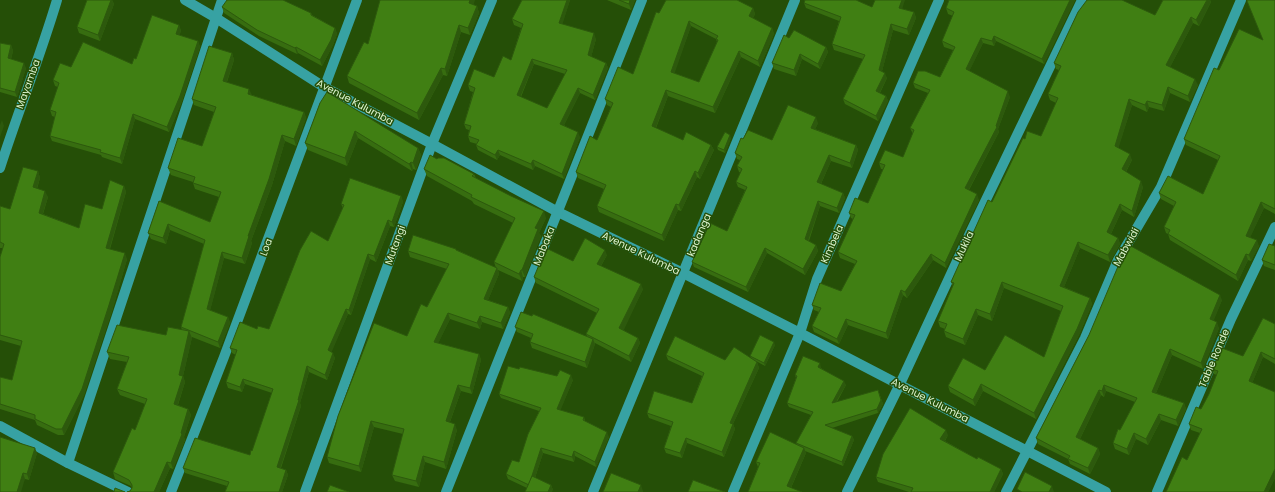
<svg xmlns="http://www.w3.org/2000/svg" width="1275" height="492" viewBox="0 0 1275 492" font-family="Poppins,sans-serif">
	<rect width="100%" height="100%" fill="#254f07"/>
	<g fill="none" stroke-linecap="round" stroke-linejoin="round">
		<g stroke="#37a2a3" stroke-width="10">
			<polyline points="185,0 216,18 324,87 432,144 558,212 683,273 800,333 1106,492"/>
			<path d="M0,168C18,112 40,57 57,0"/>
			<polyline points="0,426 68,463 128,492"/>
			<polyline points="68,463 222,0"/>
			<polyline points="171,492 224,357 357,0"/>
			<polyline points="305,492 432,144 492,0"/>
			<polyline points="446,492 642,0"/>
			<polyline points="593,492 795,0"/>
			<polyline points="733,492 800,333 817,279 939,0"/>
			<polyline points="847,492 900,384 970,233 1082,0"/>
			<polyline points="1006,492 1085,338 1118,260 1161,187 1241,0"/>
			<polyline points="1157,492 1231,319 1275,227"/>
		</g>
	</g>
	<g fill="#376d10" fill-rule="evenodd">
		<polygon points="87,0 112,0 114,4 100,41 79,33 77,27"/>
		<path d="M522,0H570L562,24L596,39L591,57L606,63L608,68L595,100L580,93L564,125L580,137L564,179L535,166L533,170L500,155L497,160L478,150L476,145L477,144L470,142L468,136L469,130L466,129L464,124L473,92L470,91L468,85L494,77L511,60L521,28L514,25L512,19ZM534,64L565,74L547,108L521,97Z"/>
		<polygon points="607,0 635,0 631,10"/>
		<polygon points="1075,0 1044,64 996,41 994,46 983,43 969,71 1010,97 998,129 999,132 969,190 979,200 946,268 933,260 907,298 903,295 888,339 848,325 839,344 814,332 812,326 819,312 814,310 812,305 841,291 855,264 840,258 838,252 853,219 851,218 849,213 868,203 883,169 881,169 879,163 903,157 913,134 910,128 928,93 915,88 913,83 940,77 953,50 944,47 942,41 953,16 948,14 946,8"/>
		<polygon points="1163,0 1210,0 1211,2 1199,26 1193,23 1170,67 1198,85 1190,102 1170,93 1164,111 1149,107 1147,112 1132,105 1118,148 1132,160 1126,172 1143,187 1134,217 1122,210 1111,234 1118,238 1120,244 1110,262 1080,248 1064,287 1090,298 1092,304 1079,335 1036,419 983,391 975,406 950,392 948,386 985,370 1044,357 1061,311 1004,288 992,321 978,315 965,345 946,337 944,331 945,329 940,327 938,321 953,286 951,282 1025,139 1041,136 1056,103 1050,100 1048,94 1059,70 1056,69 1054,63 1155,15"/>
		<polygon points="1275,0 1275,214 1264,208 1250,237 1259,246 1251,261 1248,260 1238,281 1170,240 1168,234 1166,233 1164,227 1174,206 1161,199 1159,193 1203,194 1218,160 1186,145 1184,139 1219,70 1263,40 1247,1"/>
		<polygon points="804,3 903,9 914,12 916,18 909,35 893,30 882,71 887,78 880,93 886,96 888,101 878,121 845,104 843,99 863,59 834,50 832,44 839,21 806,8"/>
		<polygon points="474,5 477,6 479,13 470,35 461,32 447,76 443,75 419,120 349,83 347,76 368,44"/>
		<polygon points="222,7 311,13 312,15 335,28 337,34 333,45 322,66 298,53 297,54 259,36 224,13"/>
		<path d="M753,8L755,14L753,18L772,28L774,34L760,67L741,57L715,113L668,96L656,128L683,140L711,145L714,150L700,179L697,177L681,211L678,210L664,241L599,212L597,206L604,189L578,178L576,172L597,140L611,107L607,105L605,99L633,74L659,13ZM691,26L716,39L717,42L699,82L674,73Z"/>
		<polygon points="179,25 181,31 179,35 198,41 200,47 182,101 169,132 135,119 122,164 102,157 101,155 52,141 50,136 55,117 52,116 50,110 58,87 55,86 53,80 71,67 132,64 136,59"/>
		<polygon points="789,38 826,47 828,52 820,69 802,59 796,76 774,69 772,63"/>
		<polygon points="0,43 11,45 13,51 11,59 26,68 17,97 0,92"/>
		<polygon points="232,53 234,60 227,82 252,95 304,112 306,118 296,146 285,141 272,185 251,241 252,243 245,264 224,258 210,310 228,317 230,323 220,348 192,337 183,376 185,382 178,405 188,409 191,415 184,437 185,440 173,469 170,468 159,492 127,492 130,491 132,488 131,486 115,479 113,472 135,430 145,404 120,395 117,389 127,362 110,359 107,352 166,335 182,330 181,327 204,244 170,230 166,244 151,239 148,233 159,201 210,222 219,197 195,189 193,183 193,182 171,175 168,168 202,146 214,112 194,105 192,99"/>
		<polygon points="320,103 418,148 421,155 416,170 413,169 412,171 358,138 347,166 308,150 305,143"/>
		<polygon points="818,123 815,129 856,145 858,150 852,168 831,161 821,184 843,193 845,198 839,213 820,206 809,241 816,245 818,251 805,275 767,253 748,292 694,267 692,262 727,231 745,190 738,187 736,182 741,173 739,172 737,166 740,160 737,159 735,153 743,139 772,140"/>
		<polygon points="731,138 725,153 718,150 717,147"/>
		<polygon points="424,169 474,174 476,178 546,218 539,233 541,236 525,277 523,277 522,281 498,270 499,274 488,300 508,307 510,313 503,329 482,322 480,329 450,319 438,343 479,354 481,360 472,394 461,391 450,422 457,430 446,469 425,462 419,487 395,481 392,475 403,434 374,427 361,472 329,463 327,457 407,336 427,307 447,269 410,257 408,251 457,250 496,268 494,262 513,223 474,204 472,201 427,176"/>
		<polygon points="38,171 40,178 37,189 48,197 43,214 79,228 102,209 124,186 126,192 110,249 127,259 112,311 84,395 64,435 58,435 37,425 35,420 0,409 0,377 12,380 21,346 0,340 0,257 3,248 0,248 0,206 10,209"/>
		<polygon points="401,196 403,202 394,227 390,226 376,262 370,259 351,315 348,314 331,352 335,358 327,380 309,372 300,403 301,406 281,468 286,470 288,475 282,492 225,492 227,486 185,473 183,468 250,455 252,451 272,393 245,384 242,392 228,388 226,382 236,355 232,353 230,348 257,329 269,329 328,241 343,208 341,204"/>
		<polygon points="1275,246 1275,270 1264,266 1262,260"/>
		<polygon points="607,255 601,266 643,289 623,330 638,338 640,343 631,362 595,343 595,344 587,368 532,348 530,342 531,338 517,332 515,327 587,336 586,334 597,313 536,283 534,277"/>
		<polygon points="1222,300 1213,321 1219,328 1203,369 1172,355 1156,393 1184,403 1186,409 1178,426 1161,420 1148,445 1136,439 1129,455 1115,449 1113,443 1135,402 1106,391 1104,397 1101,395 1080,439 1098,448 1100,454 1090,474 1070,464 1068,459 1038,444 1036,438 1089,335"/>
		<polygon points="1275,324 1275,364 1263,357 1252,383 1275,392 1275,478 1268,492 1166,492 1187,460 1200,433 1191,430 1189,424 1201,409 1209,394 1217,375 1214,374 1212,369 1243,356"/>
		<polygon points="775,345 765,366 756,361 757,362 759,368 733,424 735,429 724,457 687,443 682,458 666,453 664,448 671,426 649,418 647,413 692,403 702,376 668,360 666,355 725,360 751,358 750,356"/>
		<polygon points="821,367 821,368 846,385 837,402 878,390 883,404 878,413 832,428 852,436 854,440 843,466 805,451 806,453 791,488 748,492 758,467 756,462 796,444 796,443 811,415 789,407 787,403 796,378 795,375"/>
		<polygon points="519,369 573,380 560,410 584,417 585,421 609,437 596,467 575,456 574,462 543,453 535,478 551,485 553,490 527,488 508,479 506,474 519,462 539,411 501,398 499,394"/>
		<polygon points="948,435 945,441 977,459 1001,469 1003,474 994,492 909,492 878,482 876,477"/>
		<polygon points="37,453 29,480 25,479 0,492"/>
	</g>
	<g fill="#2d590d">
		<polygon points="111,0 112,0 114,4 100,41 98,35"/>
		<polygon points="470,0 475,0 472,10 469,3"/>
		<polygon points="567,0 570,0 561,29 559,23"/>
		<polygon points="630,0 635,0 631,10 629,4"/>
		<polygon points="902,0 905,0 901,13 899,8"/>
		<polygon points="1070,0 1075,0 1044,64 1042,59"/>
		<polygon points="1207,0 1210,0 1211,2 1199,26 1196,20"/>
		<polygon points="477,6 479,13 470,35 468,28"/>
		<polygon points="753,8 755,14 751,22 749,16"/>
		<polygon points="914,12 916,18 909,35 907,29"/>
		<polygon points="1191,17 1193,23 1168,71 1166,65"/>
		<polygon points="689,21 691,26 673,78 671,72"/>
		<polygon points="891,24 893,30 881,75 879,70"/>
		<polygon points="179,25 181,31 178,40 176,34"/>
		<polygon points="459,25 461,32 447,76 445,69"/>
		<polygon points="335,28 337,34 333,45 322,66 320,60"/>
		<polygon points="772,28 774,34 760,67 758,61"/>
		<polygon points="594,33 596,39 590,61 588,55"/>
		<polygon points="994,36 996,41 994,46 992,41"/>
		<polygon points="981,38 983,43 968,74 966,69"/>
		<polygon points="198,41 200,47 182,101 169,132 167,127"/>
		<polygon points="11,45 13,51 10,63 8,58"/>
		<polygon points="296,47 298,53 297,54 295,48"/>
		<polygon points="826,47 828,52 820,69 818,64"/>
		<polygon points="739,51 741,57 715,113 713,107"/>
		<polygon points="232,53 234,60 225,87 223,81"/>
		<polygon points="800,54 802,59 796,76 794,70"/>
		<polygon points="532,59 534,64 519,100 517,95"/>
		<polygon points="24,63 26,68 17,97 15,92"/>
		<polygon points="606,63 608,68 595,100 593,95"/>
		<polygon points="441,68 443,75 419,120 417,113"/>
		<polygon points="885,73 887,78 878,96 876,91"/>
		<polygon points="1195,79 1198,85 1190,102 1188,96"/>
		<polygon points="1168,87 1170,93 1164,111 1162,105"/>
		<polygon points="578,88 580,93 562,129 560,124"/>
		<polygon points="249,89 252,95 248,94"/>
		<polygon points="666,90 668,96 654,132 652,126"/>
		<polygon points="1008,91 1010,97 998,129 999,132 967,193 965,188 996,126"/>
		<polygon points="886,96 888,101 878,121 876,116"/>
		<polygon points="1129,99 1132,105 1117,153 1115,146"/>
		<polygon points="1147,101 1149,107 1147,112 1145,105"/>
		<polygon points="304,112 306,118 296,146 294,139"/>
		<polygon points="133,114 135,119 122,164 120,158"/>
		<polygon points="816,117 818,123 813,134 811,128"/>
		<polygon points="2,120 4,126 0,137 0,125"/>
		<polygon points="355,131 358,138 347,166 345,158"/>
		<polygon points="578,132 580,137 564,179 562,174"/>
		<polygon points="282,135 285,141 272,185 251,241 252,243 245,264 242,258 248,236"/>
		<polygon points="730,135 731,138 725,153 724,150"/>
		<polygon points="711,145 714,150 700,179 698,173"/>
		<polygon points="856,145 858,150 852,168 850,163"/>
		<polygon points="418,148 421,155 416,170 413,163"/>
		<polygon points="498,150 500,155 497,160 495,155"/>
		<polygon points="1130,154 1132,160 1124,175 1122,169"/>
		<polygon points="829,155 831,161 819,188 817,182"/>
		<polygon points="533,160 535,166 533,170 531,164"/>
		<polygon points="411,162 413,169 412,171 409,164"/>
		<polygon points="38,171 40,178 35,194 33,187"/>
		<polygon points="695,171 697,177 681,211 679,205"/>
		<polygon points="1141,181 1143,187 1134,217 1132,211"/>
		<polygon points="124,186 126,192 108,254 106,248"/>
		<polygon points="45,191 48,197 41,219 39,213"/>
		<polygon points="843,193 845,198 839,213 837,208"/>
		<polygon points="977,194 979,200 946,268 945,263"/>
		<polygon points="401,196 403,202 394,227 392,222"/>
		<polygon points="818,201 820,206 807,244 805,239"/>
		<polygon points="1261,202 1264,208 1248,242 1246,236"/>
		<polygon points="676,204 678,210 664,241 662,235"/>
		<polygon points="1120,204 1122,210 1109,238 1107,232"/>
		<polygon points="544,211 546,218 539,233 541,236 525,277 522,270 535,228"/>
		<polygon points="388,220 390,226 376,262 374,256"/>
		<polygon points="168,224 170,230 166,244 163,238"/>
		<polygon points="1118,238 1120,244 1110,262 1108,255"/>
		<polygon points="1257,240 1259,246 1251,261 1249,255"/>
		<polygon points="1078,242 1080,248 1062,292 1060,286"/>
		<polygon points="816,245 818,251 805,275 803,269"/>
		<polygon points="765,248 767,253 748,292 746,287"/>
		<polygon points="605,250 607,255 599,269 597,264"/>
		<polygon points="222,252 224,258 209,315 207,309"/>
		<polygon points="125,253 127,259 112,311 84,395 64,435 62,429"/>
		<polygon points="368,254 370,259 351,315 349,310"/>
		<polygon points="931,254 933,260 907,298 905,292"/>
		<polygon points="1246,254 1248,260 1238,281 1236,275"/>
		<polygon points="497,268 499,274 486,305 484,299"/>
		<polygon points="521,270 523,277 522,281 519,274"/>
		<polygon points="1002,282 1004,288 992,321 990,314"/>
		<polygon points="641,284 643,289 622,334 619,328"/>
		<polygon points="901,290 903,295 888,339 886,333"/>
		<polygon points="1220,295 1222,300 1212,325 1210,319"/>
		<polygon points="1090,298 1092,304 1079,335 1036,419 1034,413"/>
		<polygon points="508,307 510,313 503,329 501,323"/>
		<polygon points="346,309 348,314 330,356 328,350"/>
		<polygon points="976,309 978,315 965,345 963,339"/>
		<polygon points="448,313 450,319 436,348 434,342"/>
		<polygon points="480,316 482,322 480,329 477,323"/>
		<polygon points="228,317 230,323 220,348 218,342"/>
		<polygon points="846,319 848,325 839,344 837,339"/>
		<polygon points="1217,322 1219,328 1203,369 1201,363"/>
		<polygon points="189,331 192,338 183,376 185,382 176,410 174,404 179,375"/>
		<polygon points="638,338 640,343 631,362 629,356"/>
		<polygon points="593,339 595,344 587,368 585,362"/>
		<polygon points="774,342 775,345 765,366 764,363"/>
		<polygon points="1170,349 1172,355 1154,398 1152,392"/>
		<polygon points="1261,352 1263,357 1251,386 1249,381"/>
		<polygon points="333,353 335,358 327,380 325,375"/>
		<polygon points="479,354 481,360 472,394 470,388"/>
		<polygon points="757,362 759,368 733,424 735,429 724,457 722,452 730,423"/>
		<polygon points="820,363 821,367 820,371 818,367"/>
		<polygon points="307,366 309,372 300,403 301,406 279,472 277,467"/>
		<polygon points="571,375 573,380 559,414 557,409"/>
		<polygon points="243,379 245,384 242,392 240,387"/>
		<polygon points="844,381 846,385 833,407 832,403"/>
		<polygon points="981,384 983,391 975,406 973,400"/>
		<polygon points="458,385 461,391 448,427 446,421"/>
		<polygon points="1104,385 1106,391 1104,397 1102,391"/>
		<polygon points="878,390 883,404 878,413 877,409"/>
		<polygon points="1099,390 1101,395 1078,443 1076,437"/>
		<polygon points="1184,403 1186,409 1178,426 1176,420"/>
		<polygon points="188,409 191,415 184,437 185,440 173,469 171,463"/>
		<polygon points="1159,414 1161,420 1148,445 1146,439"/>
		<polygon points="371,421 374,427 361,472 359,466"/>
		<polygon points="455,424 457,430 446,469 444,462"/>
		<polygon points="946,430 948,435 943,444 940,439"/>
		<polygon points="607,432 609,437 596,467 595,462"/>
		<polygon points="1134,433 1136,439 1129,455 1127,449"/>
		<polygon points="852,436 854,440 843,466 842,462"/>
		<polygon points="686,438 687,443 682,458 680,453"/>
		<polygon points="35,448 37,453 29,480 27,474"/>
		<polygon points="541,448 543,453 531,490 529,485"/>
		<polygon points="804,448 806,453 789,492 787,486"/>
		<polygon points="1098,448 1100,454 1090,474 1088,468"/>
		<polygon points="574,451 575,456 574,462 572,457"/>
		<polygon points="423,456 425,462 419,487 416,481"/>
		<polygon points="167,462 170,468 159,492 154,492"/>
		<polygon points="1001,469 1003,474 994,492 990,492"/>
		<polygon points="1275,469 1275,478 1268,492 1264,492"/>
		<polygon points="286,470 288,475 282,492 279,492"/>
		<polygon points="23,473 25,479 21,492 17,492"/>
		<polygon points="551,485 553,490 552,492 548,492"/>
		<polygon points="641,485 643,491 643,492 638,492"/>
		<polygon points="1052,486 1054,492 1049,492"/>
	</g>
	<g fill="#407f13" stroke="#2d590d" fill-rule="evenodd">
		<polygon points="87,0 111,0 98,35 77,27"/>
		<polygon points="227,0 283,0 311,13 311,15 335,28 331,40 320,60 296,47 295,48 257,30 222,7"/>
		<polygon points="380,0 470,0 469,3 477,6 468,28 459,25 445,69 441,68 417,113 347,76 364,42 368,44"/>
		<path d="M522,0H567L559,23L594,33L588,55L606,63L593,95L578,88L560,124L578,132L562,174L533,160L531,164L498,150L495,155L476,145L479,140L468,136L471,126L464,124L475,88L468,85L474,69L494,77L503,56L511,60L523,24L512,19ZM532,59L567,70L547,108L517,95Z"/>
		<polygon points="619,0 630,0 629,4"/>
		<path d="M666,0H737L753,8L749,16L772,28L758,61L739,51L713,107L666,90L652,126L683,140L686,132L711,145L698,173L695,171L679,205L676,204L662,235L597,206L606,185L576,172L590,136L597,140L613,103L605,99L618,67L633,74L656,12L659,13ZM689,21L718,36L716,39L718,40L699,82L671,72Z"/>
		<polygon points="805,0 856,0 872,7 875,0 902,0 899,8 914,12 907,29 891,24 879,70 885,73 876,91 886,96 876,116 843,99 865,55 832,44 841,17 804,3"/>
		<polygon points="949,0 1070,0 1042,59 994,36 992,41 981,38 966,69 1008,91 996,126 997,127 965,188 977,194 945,263 931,254 905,292 901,290 886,333 846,319 837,339 812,326 821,308 812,305 820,283 841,291 857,261 838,252 855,215 849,213 855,198 868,203 885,165 879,163 885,150 903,157 914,130 910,128 930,90 913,83 918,71 925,71 940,77 955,47 942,41 954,12 946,8"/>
		<polygon points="1087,0 1122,0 1155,15 1163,0 1207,0 1196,20 1191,17 1166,65 1195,79 1188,96 1168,87 1162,105 1147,101 1145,105 1129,99 1115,146 1130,154 1122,169 1141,181 1132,211 1120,204 1107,232 1118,238 1108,255 1078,242 1060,286 1090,298 1077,329 1034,413 981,384 973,400 948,386 963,358 985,370 1005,335 1044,357 1063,306 1002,282 990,314 976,309 963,339 944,331 947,324 938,321 954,283 951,282 988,200 992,202 1023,138 1025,139 1027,131 1041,136 1058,98 1048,94 1061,66 1054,63 1078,12"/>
		<polygon points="1247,0 1275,0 1275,209 1261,202 1246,236 1257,240 1249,255 1246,254 1236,275 1168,234 1170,230 1164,227 1176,202 1159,193 1168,176 1203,194 1220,156 1184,139 1214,68 1219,70 1239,29 1263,40 1247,1"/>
		<polygon points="152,15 179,25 176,34 198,41 180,96 167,127 133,114 120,158 100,152 101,150 50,136 56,112 50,110 59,83 53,80 60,63 71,67 83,42 132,64 134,58 136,59"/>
		<polygon points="794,30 826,47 818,64 800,54 794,70 772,63 784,35 789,38"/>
		<polygon points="0,43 11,45 8,58 24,63 15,92 0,88"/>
		<polygon points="209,46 232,53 223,81 249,89 248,94 304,112 294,139 282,135 269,179 248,236 249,236 242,258 222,252 207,309 228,317 218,342 181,327 205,240 168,224 163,238 148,233 159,201 210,222 221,192 193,183 195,177 168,168 178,138 202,146 216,107 192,99"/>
		<polygon points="327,92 418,148 413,163 411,162 409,164 355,131 345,158 305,143 320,103"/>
		<polygon points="788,105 816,117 811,128 856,145 850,163 829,155 817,182 843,193 837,208 818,201 805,239 816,245 803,269 765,248 746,287 692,262 710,223 727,231 747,187 736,182 742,169 737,166 742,157 735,153 741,138 743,139 748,130 772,140"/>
		<polygon points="725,132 730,135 724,150 717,147"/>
		<polygon points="430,155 437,159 438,158 444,158 474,174 472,176 511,196 544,211 535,228 538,229 522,270 521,270 519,274 494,262 515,218 471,197 472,195 424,169"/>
		<polygon points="23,167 38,171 33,187 45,191 39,213 79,228 85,204 102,209 110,180 124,186 106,248 125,253 109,305 82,389 62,429 56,429 35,419 35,415 0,404 0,377 12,380 22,341 0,335 0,257 4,244 0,242 0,206 10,209"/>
		<polygon points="350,178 401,196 392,222 388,220 374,256 368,254 349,310 346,309 328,350 333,353 325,375 307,366 298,400 299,400 277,467 286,470 279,492 225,492 229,482 183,468 195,438 250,455 251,450 252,451 273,389 243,379 240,387 226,382 237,350 230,348 240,322 257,329 258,326 269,329 300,250 311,231 328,241 344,205 341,204"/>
		<polygon points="413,235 456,249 456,250 497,268 484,299 508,307 501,323 480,316 477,323 448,313 434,342 479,354 470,388 458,385 446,421 455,424 444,462 423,456 416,481 392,475 404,429 371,421 359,466 327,457 338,416 374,323 407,336 421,304 427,307 449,264 408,251"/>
		<polygon points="585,238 605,250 597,264 641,284 619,328 638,338 629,356 586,334 599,309 534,277 546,248 573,261"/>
		<polygon points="1269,244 1275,246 1275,265 1262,260"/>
		<polygon points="1129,245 1220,295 1210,319 1217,322 1201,363 1170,349 1152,392 1184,403 1176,420 1159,414 1146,439 1134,433 1127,449 1113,443 1118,429 1120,430 1137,398 1104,385 1102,391 1099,390 1076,437 1098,448 1088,468 1068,459 1070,456 1036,438 1089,335 1122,257"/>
		<polygon points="521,312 532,316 533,314 593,339 585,362 530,342 533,334 515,327"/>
		<polygon points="1263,318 1275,324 1275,359 1261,352 1249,381 1275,392 1275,469 1264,492 1166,492 1182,457 1187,460 1202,429 1189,424 1196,407 1201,409 1209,394 1218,371 1212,369 1222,348 1243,356"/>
		<polygon points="117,325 166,335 168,327 189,331 179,375 183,376 174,404 188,409 181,433 182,434 171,463 167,462 154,492 127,492 130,491 132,488 132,485 129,480 113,472 132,428 135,430 147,399 117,389 129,357 107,352"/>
		<polygon points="760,335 774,342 764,363 750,356"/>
		<polygon points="675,336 725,360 734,347 757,362 730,423 733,424 722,452 686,438 680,453 664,448 673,422 647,413 654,391 692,403 704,373 666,355"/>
		<polygon points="803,356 820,363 818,367 844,381 832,403 878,390 881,400 877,409 825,425 852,436 842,462 796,443 813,412 787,403 797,376 795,375"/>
		<polygon points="508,366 519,369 520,367 557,376 560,370 571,375 557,409 584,417 583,420 607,432 595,462 574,451 572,457 541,448 529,485 506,474 512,460 519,462 528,434 541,408 499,394"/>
		<polygon points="910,408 946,430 940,439 977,459 978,457 1001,469 990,492 911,492 913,488 876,477 883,454"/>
		<polygon points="770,432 804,448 787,486 802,492 748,492 760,463 756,462"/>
		<polygon points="0,437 35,448 27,474 23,473 17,492 0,492"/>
		<polygon points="1025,472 1052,486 1049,492 1022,492 1017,489"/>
		<polygon points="611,473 641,485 638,492 603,492"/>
		<polygon points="532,476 551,485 548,492 525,492"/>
		<polygon points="693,480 725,492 688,492"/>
		<polygon points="330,485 349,492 327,492"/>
		<polygon points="115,488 125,492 114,492"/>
	</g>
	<g text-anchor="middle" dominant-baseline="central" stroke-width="3" stroke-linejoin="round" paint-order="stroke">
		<g font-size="10" fill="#ddf6d2" stroke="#254f07">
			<text transform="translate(28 84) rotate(-70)">Mayamba</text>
			<text transform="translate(355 102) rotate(28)">Avenue Kulumba</text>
			<text transform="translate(699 235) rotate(-67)">kadanga</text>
			<text transform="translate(832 244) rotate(-66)">Kimbela</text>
			<text transform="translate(395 245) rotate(-70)">Mutangi</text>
			<text transform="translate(544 246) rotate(-68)">Mabaka</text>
			<text transform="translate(964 246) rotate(-65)">Mukila</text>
			<text transform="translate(266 247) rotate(-69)">Loa</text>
			<text transform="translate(1126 247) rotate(-61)">Mabwidi</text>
			<text transform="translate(641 253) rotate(26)">Avenue Kulumba</text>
			<text transform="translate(1214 358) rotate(-67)">Table Ronde</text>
			<text transform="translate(930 400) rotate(27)">Avenue Kulumba</text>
		</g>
	</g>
</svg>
